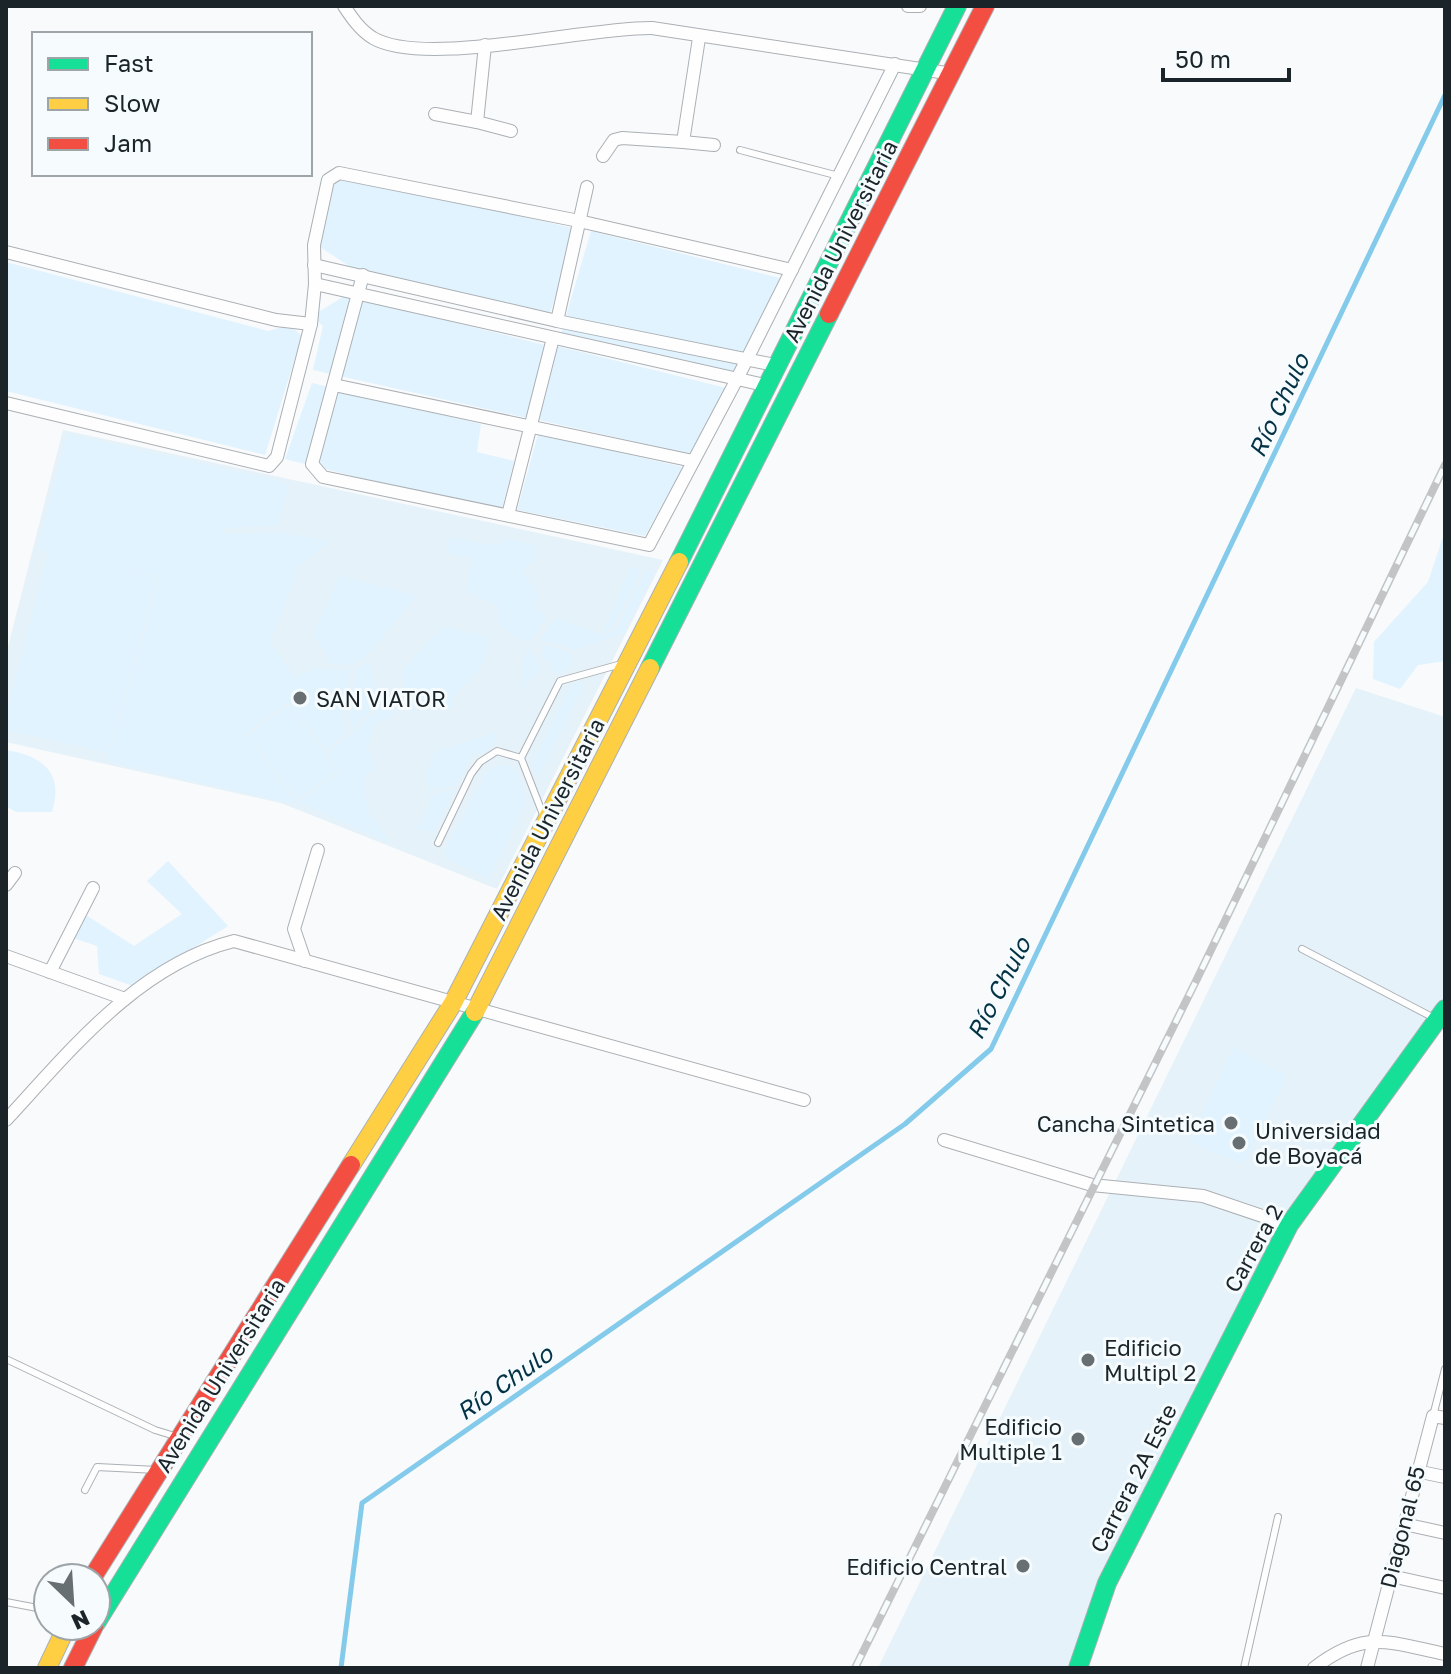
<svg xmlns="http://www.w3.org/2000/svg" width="1451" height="1674" viewBox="0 0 1451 1674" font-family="'Golos Text',sans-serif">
	<rect width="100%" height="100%" fill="#f8fafc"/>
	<g fill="#e6f2f9">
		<polygon points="63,430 663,560 497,889 281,803 6,742 6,655"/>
		<polygon points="1356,688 1445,717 1445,998 1286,1226 1243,1310 1077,1668 878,1668"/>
	</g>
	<g fill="#e1f3fe">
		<polygon points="337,175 577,229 550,313 355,270 317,245"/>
		<polygon points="591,231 780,278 732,375 559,340"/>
		<polygon points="6,262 268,331 289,325 302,336 265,455 6,391"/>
		<polygon points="346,295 545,345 527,418 313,370 323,326 312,316"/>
		<polygon points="557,346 726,388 690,454 539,420"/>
		<polygon points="312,383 481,424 477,452 514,461 501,513 285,459"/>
		<polygon points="67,434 289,483 278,526 222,528 224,534 280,532 331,541 300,565 270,642 295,677 314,668 351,670 342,719 347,732 326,750 288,702 245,734 295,800 293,804 107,761 160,577 100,564 157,578 108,753 6,730 6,715 48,552 37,549"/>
		<polygon points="538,434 683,467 645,536 517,510"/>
		<polygon points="1445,531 1445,661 1418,665 1400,689 1373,679 1374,642 1428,582"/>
		<path d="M450,537L497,546L504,538L538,546L536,559L522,569L538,594L535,608L547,614L531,641C518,643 504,631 497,622L498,604L477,599V595L466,592L472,559L446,553Z"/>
		<polygon points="630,567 642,570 611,629 603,631"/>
		<polygon points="647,569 655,571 624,633 577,650 540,640 556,617 602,634 614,632"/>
		<polygon points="339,576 418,595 367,655 354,665 321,663 329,658 313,635"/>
		<path d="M443,626L488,636C493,673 455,682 451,708L443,712L438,698L413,706V712L405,710L406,695L401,671Z"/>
		<polygon points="546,646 566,651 574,658 570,664 573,668 558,673 550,670 549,663 540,656"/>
		<polygon points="525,649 533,653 542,668 520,691"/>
		<polygon points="369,660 378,703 353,729 349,720 356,669"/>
		<polygon points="581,680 584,688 540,775 536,775 531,764 570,686"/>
		<polygon points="288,705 338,770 298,799 247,735"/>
		<polygon points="391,706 394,715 375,724 368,747 376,768 365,776 367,809 392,844 297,802 341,771 328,753 380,708"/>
		<polygon points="499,732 489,751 472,756 455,786 428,790 425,775 436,750"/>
		<path d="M6,750C43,756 64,773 52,812H16L6,806Z"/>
		<polygon points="499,764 514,768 527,801 489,879 446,859 445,850 486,772"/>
		<polygon points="454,790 434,833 417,829 429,804 428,795"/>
		<polygon points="168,861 228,926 133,986 99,974 97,946 70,937 86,915 134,946 182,914 147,881"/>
		<polygon points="1233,1047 1287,1076 1243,1164 1189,1142"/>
	</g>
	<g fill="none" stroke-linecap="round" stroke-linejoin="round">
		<polyline stroke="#84caea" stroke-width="5" points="341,1668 362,1503 905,1124 991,1049 1445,95"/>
		<g stroke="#abb0b4" stroke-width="8">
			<g id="lane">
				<polyline points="740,150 839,176"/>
				<polyline points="544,817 521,758 560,681 625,663"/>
				<polyline points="438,843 471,774 480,762 497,751 521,758"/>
				<polyline points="1302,949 1434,1018"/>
				<polyline points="6,1359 155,1430 178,1437"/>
				<polyline points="1433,1416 1445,1369"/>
				<polyline points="85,1490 97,1467 157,1470"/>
				<polyline points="6,1602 48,1610"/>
				<polyline points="1244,1668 1278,1517"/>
			</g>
		</g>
		<g stroke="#abb0b4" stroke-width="14">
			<g id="street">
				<path d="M344,6C352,18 360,30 373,38C425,68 585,27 652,28L953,74"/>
				<polyline points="908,6 920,6"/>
				<polyline points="435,114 477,122 485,45"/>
				<polyline points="477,122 511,131"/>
				<polyline points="683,142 714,145"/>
				<polyline points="603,156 614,140 622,138 683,142 699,38"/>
				<polyline points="6,252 276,320 311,324"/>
				<polyline points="314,265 557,321 775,365"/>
				<polyline points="363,275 312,464 323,477 649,545 737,379 895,64"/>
				<polyline points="315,284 764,385"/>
				<polyline points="557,321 587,187"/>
				<polyline points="334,385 693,461"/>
				<polyline points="6,403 269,466 277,457 311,324 315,284 314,245 328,180 339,173 579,221 792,270"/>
				<polyline points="508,515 553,338"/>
				<polyline points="6,885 15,873"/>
				<polyline points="6,956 125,999"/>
				<polyline points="305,961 294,929 318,850"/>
				<polyline points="50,972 93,888"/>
				<path d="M6,1120C70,1051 138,965 234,941L804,1100"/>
				<polyline points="944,1140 1092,1185 1203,1196 1289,1225"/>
				<polyline points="1416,1471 1445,1477"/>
				<polyline points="1404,1524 1445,1533"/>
				<polyline points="1391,1576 1445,1588"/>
				<path d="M1314,1668C1365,1629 1387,1642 1445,1654"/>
				<polyline points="1367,1668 1433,1416 1445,1418"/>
			</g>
		</g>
		<g stroke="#abb0b4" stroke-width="20">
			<g id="fast">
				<polyline points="679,562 957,6"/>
				<polyline points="650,668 829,314"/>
				<polyline points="96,1623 475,1012"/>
				<polyline points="1078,1668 1107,1583 1289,1225 1445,1009"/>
			</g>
		</g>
		<g stroke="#abb0b4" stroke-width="20">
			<g id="slow">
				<polyline points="475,1012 650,668"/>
				<polyline points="351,1165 453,1003 679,562"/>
				<polyline points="47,1668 67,1626"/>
			</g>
		</g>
		<g stroke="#abb0b4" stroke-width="20">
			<g id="jam">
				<polyline points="829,314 985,6"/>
				<polyline points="92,1578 351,1165"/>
				<polyline points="73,1668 94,1626"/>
			</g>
		</g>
		<use href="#lane" stroke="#fefeff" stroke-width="6"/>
		<use href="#street" stroke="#fefeff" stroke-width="12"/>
		<use href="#fast" stroke="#16e098" stroke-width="18"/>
		<use href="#slow" stroke="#ffcf43" stroke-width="18"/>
		<use href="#jam" stroke="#f24e42" stroke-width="18"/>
		<g stroke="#c3c4c5" stroke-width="8">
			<polyline id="rail" points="855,1668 1196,981 1445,465"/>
		</g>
		<use href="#rail" stroke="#f6fbfe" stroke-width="5" stroke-dasharray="15" stroke-linecap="butt"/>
	</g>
	<g fill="#686f73" stroke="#f6fbfe" stroke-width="3">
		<circle cx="300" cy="698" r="8"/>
		<circle cx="1231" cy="1123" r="8"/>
		<circle cx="1239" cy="1143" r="8"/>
		<circle cx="1088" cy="1360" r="8"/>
		<circle cx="1078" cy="1439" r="8"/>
		<circle cx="1023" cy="1566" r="8"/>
	</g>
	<g text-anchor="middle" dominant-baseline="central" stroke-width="6" stroke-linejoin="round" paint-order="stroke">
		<g font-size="22" fill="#1a2429" stroke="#f6fbfe">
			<text transform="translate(840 241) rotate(-63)">Avenida Universitaria</text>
			<text transform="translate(547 819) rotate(-63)">Avenida Universitaria</text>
			<text transform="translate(1253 1248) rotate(-61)">Carrera 2</text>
			<text transform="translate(220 1375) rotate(-58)">Avenida Universitaria</text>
			<text transform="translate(1133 1478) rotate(-63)">Carrera 2A Este</text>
			<text transform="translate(1402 1527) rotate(-76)">Diagonal 65</text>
		</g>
		<g font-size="22" fill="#1a2429" stroke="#f6fbfe" text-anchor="start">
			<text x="316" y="698">SAN VIATOR</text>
			<text x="1215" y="1123" text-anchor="end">Cancha Sintetica</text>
			<text x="1255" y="1130">Universidad<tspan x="1255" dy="25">de Boyacá</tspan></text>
			<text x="1104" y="1347">Edificio<tspan x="1104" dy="25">Multipl 2</tspan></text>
			<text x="1062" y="1426" text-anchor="end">Edificio<tspan x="1062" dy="25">Multiple 1</tspan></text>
			<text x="1007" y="1566" text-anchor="end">Edificio Central</text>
		</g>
		<g font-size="24" font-style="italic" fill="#043245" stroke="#f6fbfe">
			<text transform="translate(1278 405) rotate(-65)">Río Chulo</text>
			<text transform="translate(998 988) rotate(-63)">Río Chulo</text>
			<text transform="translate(504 1382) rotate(-35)">Río Chulo</text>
		</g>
	</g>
	<rect width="1451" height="1674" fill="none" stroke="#1a2429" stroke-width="16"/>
	<rect x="32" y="32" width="280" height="144" fill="#f6fbfe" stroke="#9ea5a9" stroke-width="2"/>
	<rect x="48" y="58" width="40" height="12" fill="#16e098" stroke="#9ea5a9" stroke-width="2"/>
	<text x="104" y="72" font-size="24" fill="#1a2429">Fast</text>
	<rect x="48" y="98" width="40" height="12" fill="#ffcf43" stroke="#9ea5a9" stroke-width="2"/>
	<text x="104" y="112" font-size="24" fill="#1a2429">Slow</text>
	<rect x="48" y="138" width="40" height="12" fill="#f24e42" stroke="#9ea5a9" stroke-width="2"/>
	<text x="104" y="152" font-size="24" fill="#1a2429">Jam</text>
	<g transform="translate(72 1602) rotate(155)"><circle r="38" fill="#f6fbfe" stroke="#9ea5a9" stroke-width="2"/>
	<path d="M0-6L14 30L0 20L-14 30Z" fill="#686f73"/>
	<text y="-12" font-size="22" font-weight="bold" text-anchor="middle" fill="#1a2429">N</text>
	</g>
	<path d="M1163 68v12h126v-12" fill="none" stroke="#1a2429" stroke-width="4"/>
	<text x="1175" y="68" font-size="24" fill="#1a2429" stroke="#f6fbfe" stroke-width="6" paint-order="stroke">50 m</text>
</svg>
